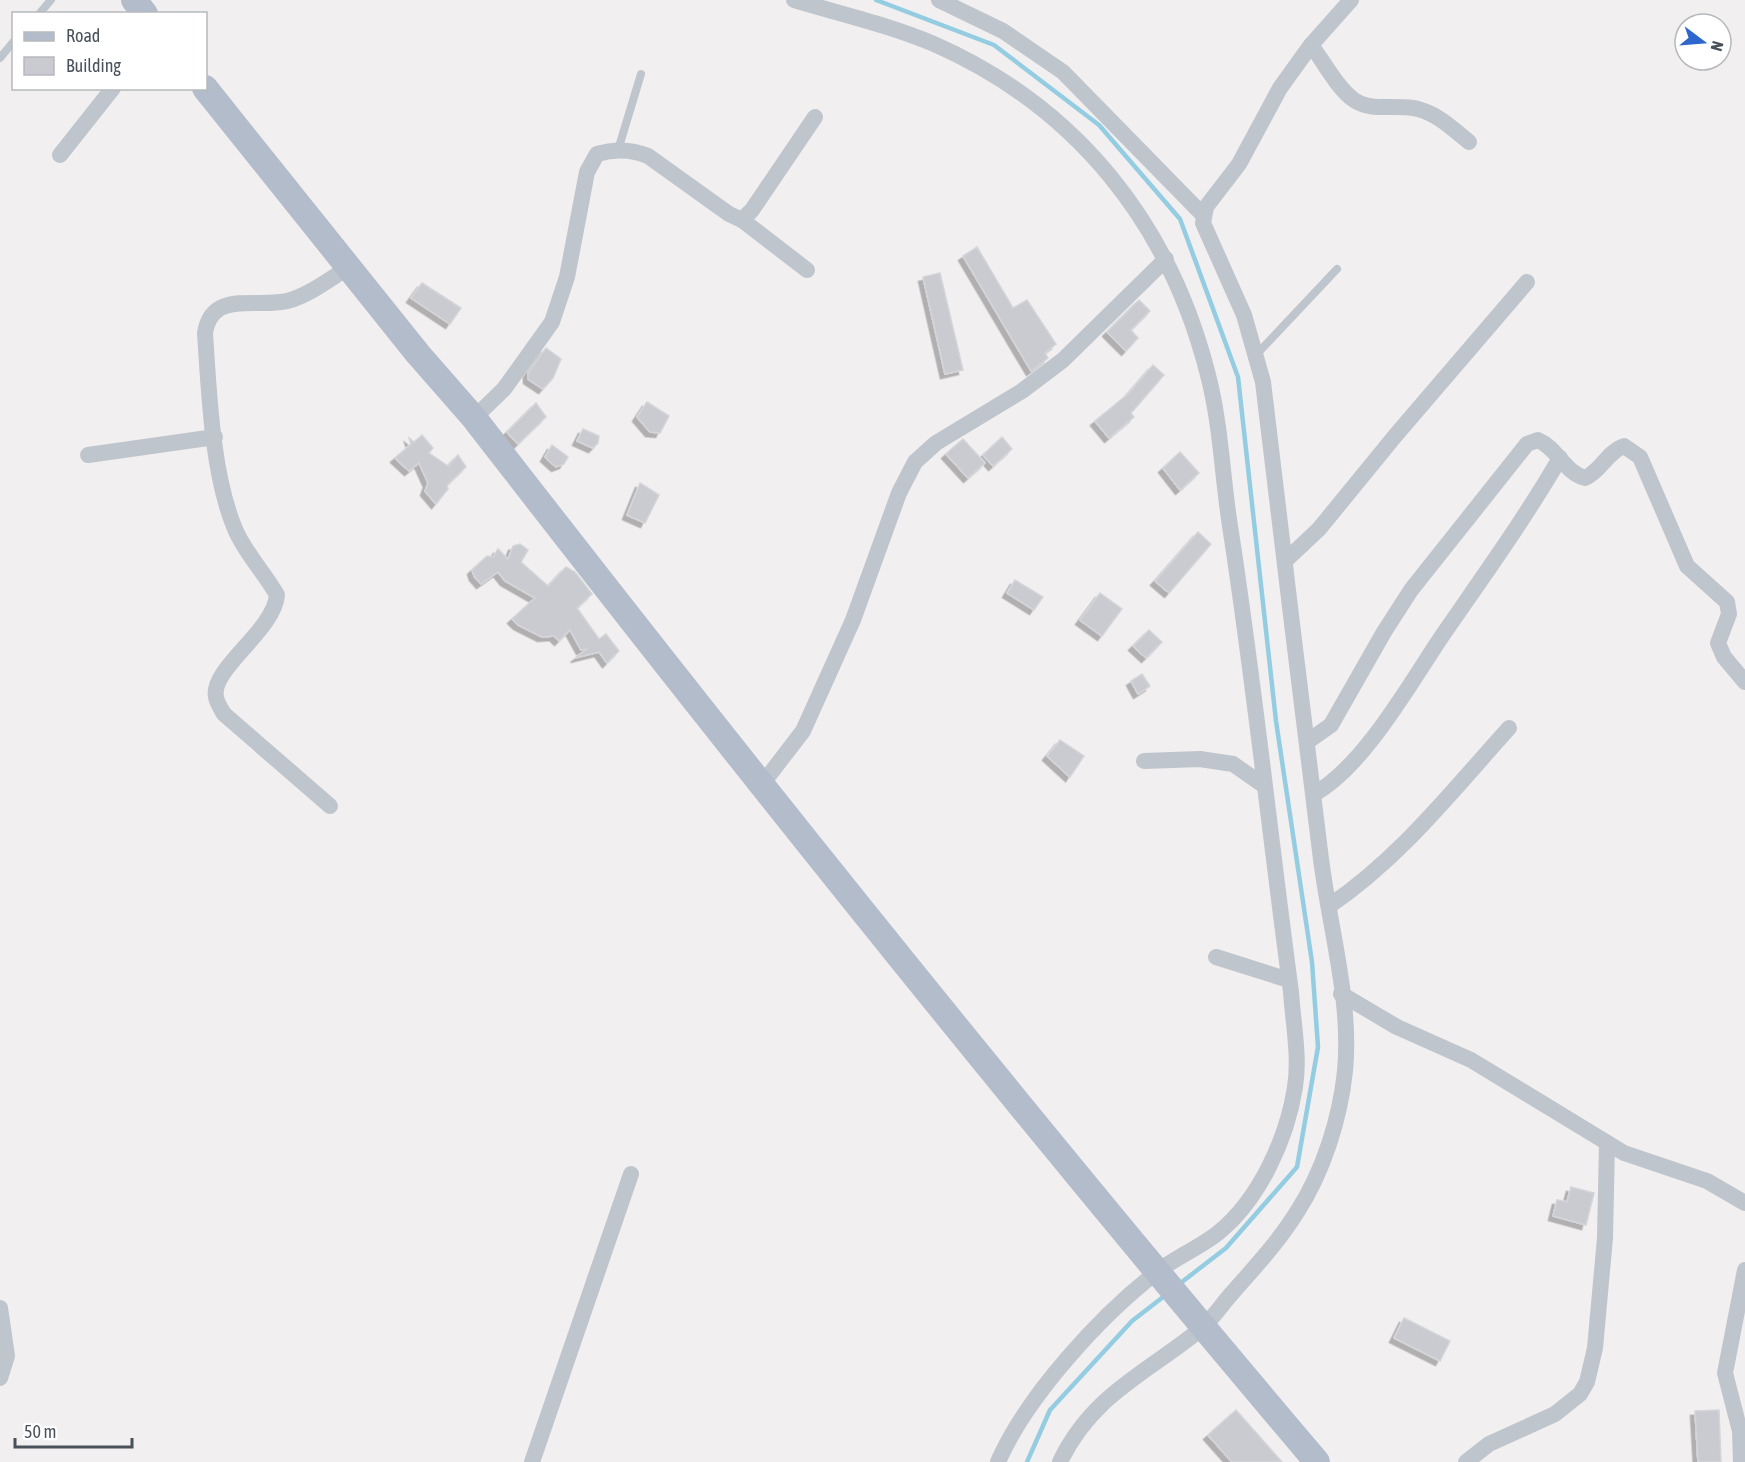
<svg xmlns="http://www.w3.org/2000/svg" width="1745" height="1462" viewBox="0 0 1745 1462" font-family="'Asap Condensed',sans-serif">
	<defs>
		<filter id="shadow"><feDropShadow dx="-4.5" dy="4.5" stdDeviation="0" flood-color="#0004"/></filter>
	</defs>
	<rect width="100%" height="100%" fill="#f1efef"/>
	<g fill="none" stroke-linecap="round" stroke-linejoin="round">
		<g stroke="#94cce2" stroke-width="4.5">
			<polyline points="876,0 994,45 1099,125 1180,219 1238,377 1276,721 1312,962 1318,1047 1297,1167 1226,1248 1178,1285"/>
			<polyline points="1027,1462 1050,1410 1132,1321 1167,1294"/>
		</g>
	</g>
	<g fill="#c9cbd1" stroke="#d4d5da" stroke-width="1.5" filter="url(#shadow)">
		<polygon points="977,247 1013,308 1027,300 1056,344 1045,353 1048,358 1031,371 963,256"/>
		<polygon points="940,273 963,370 945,374 923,277"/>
		<polygon points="422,283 461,308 450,324 411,298"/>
		<polygon points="1139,300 1150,311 1131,330 1138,338 1126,351 1107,332"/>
		<polygon points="546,348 561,359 553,378 543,389 528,379 528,373"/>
		<polygon points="1153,365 1164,375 1131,413 1134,417 1109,438 1095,421 1128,394"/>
		<polygon points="647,402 669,416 660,433 650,432 637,417"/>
		<polygon points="536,403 546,417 518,444 507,432"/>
		<polygon points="583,429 599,436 598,443 593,448 577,441"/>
		<polygon points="422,435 433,448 429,453 448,466 458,455 466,467 447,485 448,489 436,504 425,491 428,483 419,463 409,471 395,458 411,444 409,438 414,442"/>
		<polygon points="1002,437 1012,449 993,466 983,455"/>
		<polygon points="963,439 985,463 968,478 946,454"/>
		<polygon points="552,445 568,457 564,464 556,467 545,457"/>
		<polygon points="1180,452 1199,473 1180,490 1163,468"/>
		<polygon points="640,483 659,495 645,523 627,515"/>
		<polygon points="1198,532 1211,544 1169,593 1155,581"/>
		<polygon points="520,544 528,550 521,562 548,586 566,567 575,572 592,594 577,608 599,639 606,634 619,651 607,663 599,652 575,658 587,649 581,650 570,630 559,641 554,636 542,637 518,625 512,619 535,598 505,581 498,572 481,584 474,576 472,570 487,556 493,557 498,549 508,559 513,546"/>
		<polygon points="1015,580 1043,597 1034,610 1007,593"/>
		<polygon points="1100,593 1122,609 1102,636 1080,620"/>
		<polygon points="1149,630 1162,642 1146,658 1133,646"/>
		<polygon points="1142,674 1150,686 1138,694 1131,681"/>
		<polygon points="1060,740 1084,756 1070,777 1047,756"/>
		<polygon points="1571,1187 1594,1193 1586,1225 1553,1216 1557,1200 1567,1202"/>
		<polygon points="1404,1318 1450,1341 1440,1361 1394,1338"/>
		<polygon points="1236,1410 1282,1462 1232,1462 1208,1435"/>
		<polygon points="1719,1410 1721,1462 1698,1462 1695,1411"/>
	</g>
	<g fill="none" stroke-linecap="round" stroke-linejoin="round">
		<g stroke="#bfc5cc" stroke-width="8">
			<polyline points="39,14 51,0"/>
			<polyline points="0,58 14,41"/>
			<polyline points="618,150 641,74"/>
			<polyline points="1256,355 1337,269"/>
		</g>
		<g stroke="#bfc5cc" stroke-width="16">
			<path d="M794,0C841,14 889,25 934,44C1077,107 1170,224 1208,375C1221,425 1222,475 1230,526C1254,680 1270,837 1291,992C1293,1023 1300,1057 1295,1087C1287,1139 1259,1200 1218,1233C1199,1248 1176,1257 1157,1272C1101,1315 1026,1397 998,1462"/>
			<polyline points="939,0 1003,31 1063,72 1204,216"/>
			<path d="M1311,45C1324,62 1337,88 1354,100C1373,113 1398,103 1418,109C1438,114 1454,130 1469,142"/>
			<polyline points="60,155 113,88"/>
			<polyline points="742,220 807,270"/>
			<path d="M474,418L504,389L552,322L567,277L587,172L597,154C614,149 631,149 648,156L729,214L742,220L752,210L815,117"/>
			<polyline points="88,455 215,437"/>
			<polyline points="1285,561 1319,529 1395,436 1527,282"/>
			<path d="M1307,742L1331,725L1384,632L1411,590L1527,444L1538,440C1557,448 1565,473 1585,478C1601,471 1607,452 1624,446L1640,457L1687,566L1727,602L1729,614L1718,643L1724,657L1745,682"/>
			<polyline points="1144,761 1200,759 1233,764 1263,785"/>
			<polyline points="763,783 803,731 853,620 899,493 915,462 936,443 1022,391 1063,360 1166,259"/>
			<path d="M1314,794C1364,766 1409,685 1442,636C1482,578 1524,520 1560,458"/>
			<path d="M330,806L224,714C221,709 217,703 216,697C210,669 274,631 277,595C264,572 245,553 235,529C212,475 209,392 205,333C212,288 259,310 291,300C312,293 330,279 349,267"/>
			<path d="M1329,906C1400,858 1452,791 1509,728"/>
			<polyline points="1216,957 1289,980"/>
			<polyline points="1341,994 1397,1027 1471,1060 1624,1153 1707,1181 1745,1203"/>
			<polyline points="0,1308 7,1356 0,1378"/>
			<polyline points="532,1462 631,1174"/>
			<path d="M1060,1462C1092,1394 1149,1372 1202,1328C1213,1318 1223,1303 1233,1292C1256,1266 1279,1241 1297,1212C1323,1172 1340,1119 1345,1071C1352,999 1328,923 1320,851C1301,695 1281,538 1263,382L1244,315L1203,223L1206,207L1239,164L1280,88L1311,45L1351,0"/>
			<polyline points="1466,1462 1489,1444 1555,1414 1580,1394 1587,1382 1595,1348 1605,1238 1607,1143"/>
			<polyline points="1741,1462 1740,1431 1725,1373 1745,1270"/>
		</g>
		<g stroke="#b2bccb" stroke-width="26">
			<polyline points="134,0 145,14"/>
			<path d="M205,88L418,354L474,418C748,772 1028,1121 1317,1462"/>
		</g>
	</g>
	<rect x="12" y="12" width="195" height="78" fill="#ffffff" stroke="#b6b9bd" stroke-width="1.5"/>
	<rect x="24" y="32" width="30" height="9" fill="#b2bccb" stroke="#b6b9bd" stroke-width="1.5"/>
	<text x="66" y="42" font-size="18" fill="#49515a">Road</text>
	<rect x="24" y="57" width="30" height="18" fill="#c9cbd1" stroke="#b6b9bd" stroke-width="1.5"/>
	<text x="66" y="72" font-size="18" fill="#49515a">Building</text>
	<g transform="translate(1703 42) rotate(106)"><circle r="28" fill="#ffffff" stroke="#b6b9bd" stroke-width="1.5"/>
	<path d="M0-4.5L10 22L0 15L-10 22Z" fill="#2d67cd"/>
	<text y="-9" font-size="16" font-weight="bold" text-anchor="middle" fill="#49515a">N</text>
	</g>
	<path d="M15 1438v9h117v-9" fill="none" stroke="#49515a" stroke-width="3"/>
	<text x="24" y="1438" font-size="18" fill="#49515a" stroke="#ffffff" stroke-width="4.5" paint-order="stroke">50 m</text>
</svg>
